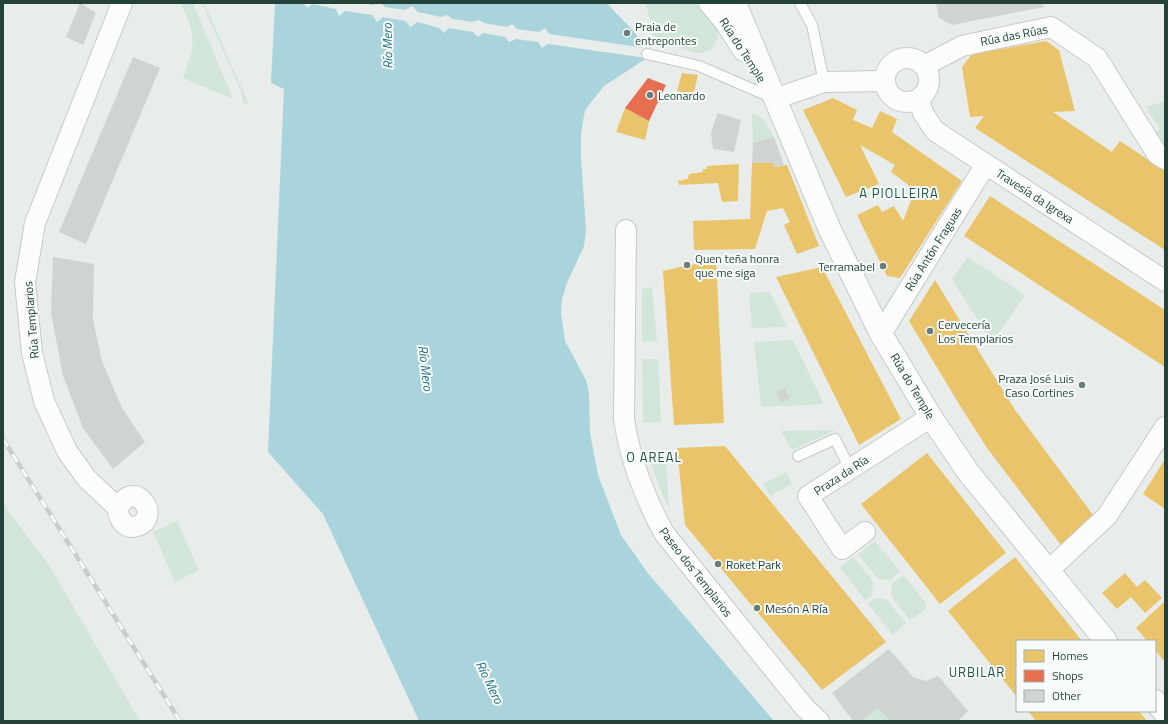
<svg xmlns="http://www.w3.org/2000/svg" width="1168" height="724" viewBox="0 0 1168 724" font-family="'Titillium Web',sans-serif">
	<rect width="100%" height="100%" fill="#e8edeb"/>
	<g fill="#d1e6d8">
		<path d="M181,3H193L233,99L183,78C196,43 196,38 181,3Z"/>
		<polygon points="202,3 204,3 249,105 243,103 242,93"/>
		<path d="M646,3H695C706,13 725,27 715,44C713,48 706,53 700,53C691,53 685,48 676,46C671,45 666,45 661,44L653,35Z"/>
		<polygon points="1165,102 1165,147 1155,134 1160,129 1148,111 1147,106"/>
		<polygon points="752,112 764,120 774,137 753,143"/>
		<polygon points="968,257 1025,295 992,343 952,279"/>
		<polygon points="652,287 657,341 642,342 642,289"/>
		<polygon points="770,292 787,327 752,328 749,293"/>
		<polygon points="793,340 824,404 761,407 754,342"/>
		<polygon points="642,359 658,359 661,422 643,423"/>
		<polygon points="836,430 792,450 781,431"/>
		<polygon points="666,459 669,507 662,494 650,460"/>
		<polygon points="787,472 792,484 770,496 763,484"/>
		<polygon points="3,504 49,565 140,721 3,721"/>
		<polygon points="177,521 199,570 175,582 153,532"/>
		<polygon points="875,541 900,571 890,580 878,579 858,554"/>
		<polygon points="853,557 873,581 872,595 865,600 840,568"/>
		<polygon points="903,575 926,603 926,609 910,620 891,596 892,584"/>
		<polygon points="876,598 886,599 906,623 893,635 868,604"/>
		<polygon points="878,708 890,721 861,721"/>
	</g>
	<path fill="#a9d4db" d="M275,3H607C620,20 647,36 644,60L604,86L585,110L581,133V156L586,231L584,246L567,283L562,299L561,313L565,341L586,380L589,393L590,433L598,475L621,535L647,572L774,721H419L323,514L268,452L284,89L271,83Z"/>
	<polygon fill="#e8edeb" points="303,3 361,3 372,5 381,3 385,7 405,10 412,6 418,12 441,17 447,15 452,19 473,22 479,20 484,23 507,27 512,24 517,29 539,32 545,28 549,34 646,48 646,58 548,44 542,48 538,42 516,39 509,42 505,37 483,33 478,37 473,32 449,28 444,33 439,28 417,22 411,27 405,21 383,17 377,22 372,15 345,11 339,16 336,9 313,4 307,8"/>
	<g fill="#e9c46a">
		<polygon points="1046,41 1059,50 1075,111 1053,112 1112,152 1120,141 1165,171 1165,250 975,128 984,116 970,117 962,67 972,54"/>
		<polygon points="682,73 698,75 693,96 677,91"/>
		<polygon points="833,98 857,110 853,120 872,128 880,111 897,119 892,132 962,181 900,278 887,276 857,215 878,205 882,212 894,206 903,221 915,190 891,172 895,165 860,145 879,184 846,197 803,110"/>
		<polygon points="625,108 649,121 645,140 616,132"/>
		<polygon points="752,163 773,163 774,167 787,165 819,246 797,254 784,225 790,222 783,208 767,211 755,249 694,250 693,221 750,219"/>
		<polygon points="739,164 738,201 722,202 718,183 679,185 678,181 688,179 689,174 703,172 703,169 707,169 707,166"/>
		<polygon points="990,196 1165,310 1165,367 964,236"/>
		<polygon points="716,259 724,423 674,425 663,271"/>
		<polygon points="822,267 901,419 859,445 776,277"/>
		<polygon points="935,280 1015,410 1093,515 1061,545 987,448 959,404 909,321"/>
		<polygon points="725,446 886,642 822,690 685,525 677,448"/>
		<polygon points="927,453 1006,553 940,604 861,504"/>
		<polygon points="1165,459 1165,509 1143,494"/>
		<polygon points="1015,557 1082,641 1017,641 1017,697 948,611"/>
		<polygon points="1125,573 1137,587 1145,580 1162,598 1145,613 1131,597 1117,609 1102,593"/>
		<polygon points="1165,601 1165,662 1155,650 1155,641 1147,641 1136,628"/>
		<polygon points="1028,711 1139,711 1147,721 1036,721"/>
	</g>
	<polygon fill="#e76f51" points="648,78 666,85 649,121 625,108"/>
	<g fill="#cfd4d2">
		<polygon points="80,3 96,13 83,45 66,37"/>
		<polygon points="936,3 1043,3 1044,7 952,25 939,18"/>
		<polygon points="133,57 160,68 86,244 59,232"/>
		<polygon points="718,113 741,120 734,152 713,149 711,133"/>
		<polygon points="774,137 784,165 774,167 773,163 752,163 753,143"/>
		<polygon points="53,257 94,264 93,320 102,361 122,408 145,442 113,469 83,428 63,376 51,313"/>
		<polygon points="784,388 790,398 781,403 776,392"/>
		<polygon points="889,649 913,677 926,681 938,676 968,711 958,721 890,721 878,708 861,721 853,721 832,693"/>
	</g>
	<g fill="none" stroke-linecap="round" stroke-linejoin="round">
		<g stroke="#c5cac8" stroke-width="12">
			<g id="service">
				<polyline points="800,3 812,25 824,82"/>
				<polyline points="647,54 699,66 773,98"/>
				<polyline points="798,456 835,439 850,469"/>
			</g>
		</g>
		<g stroke="#c5cac8" stroke-width="22">
			<g id="minor">
				<circle cx="907" cy="80" r="22"/>
				<polyline points="924,66 962,46 1051,27 1097,58 1157,154 1165,159"/>
				<polyline points="774,99 824,82 884,81"/>
				<polyline points="919,99 923,113 935,131 1165,281"/>
				<path d="M626,230L624,419C630,460 644,496 664,533L805,708L819,721"/>
				<polyline points="881,334 986,164"/>
				<path d="M118,508C135,476 163,518 137,526C124,530 118,518 118,508L87,479L67,451L44,401L32,353L25,282L35,223L122,3"/>
				<polyline points="865,532 842,549 808,496 931,417"/>
				<polyline points="1048,571 1107,516 1165,427"/>
			</g>
		</g>
		<g stroke="#c3cbc8" stroke-width="24">
			<g id="secondary">
				<polyline points="710,3 726,22 744,50"/>
				<polyline points="735,3 830,230 881,334 931,417 968,472 1106,641"/>
				<polyline points="1155,701 1165,713"/>
			</g>
		</g>
		<use href="#service" stroke="#fcfcfc" stroke-width="10"/>
		<use href="#minor" stroke="#fcfcfc" stroke-width="20"/>
		<use href="#secondary" stroke="#fcfcfc" stroke-width="22"/>
		<g stroke="#c9cdcc" stroke-width="4.5">
			<polyline id="rail" points="3,439 180,721"/>
		</g>
		<use href="#rail" stroke="#f7fbf9" stroke-width="3" stroke-dasharray="9" stroke-linecap="butt"/>
	</g>
	<g fill="#697e78" stroke="#f7fbf9" stroke-width="1.5">
		<circle cx="627" cy="33" r="4"/>
		<circle cx="650" cy="95" r="4"/>
		<circle cx="687" cy="265" r="4"/>
		<circle cx="883" cy="266" r="4"/>
		<circle cx="930" cy="331" r="4"/>
		<circle cx="1082" cy="385" r="4"/>
		<circle cx="718" cy="564" r="4"/>
		<circle cx="757" cy="608" r="4"/>
	</g>
	<g text-anchor="middle" dominant-baseline="central" stroke-width="4" stroke-linejoin="round" paint-order="stroke">
		<g font-size="12" fill="#24423a" stroke="#f7fbf9" text-anchor="start">
			<text x="635" y="26">Praia de<tspan x="635" dy="14">entrepontes</tspan></text>
			<text x="658" y="95">Leonardo</text>
			<text x="695" y="258">Quen teña honra<tspan x="695" dy="14">que me siga</tspan></text>
			<text x="875" y="266" text-anchor="end">Terramabel</text>
			<text x="938" y="324">Cervecería<tspan x="938" dy="14">Los Templarios</tspan></text>
			<text x="1074" y="378" text-anchor="end">Praza José Luis<tspan x="1074" dy="14">Caso Cortines</tspan></text>
			<text x="726" y="564">Roket Park</text>
			<text x="765" y="608">Mesón A Ría</text>
		</g>
		<g font-size="12" fill="#24423a" stroke="#f7fbf9">
			<text transform="translate(1014 35) rotate(-11)">Rúa das Rúas</text>
			<text transform="translate(743 50) rotate(57)">Rúa do Temple</text>
			<text transform="translate(1035 196) rotate(33)">Travesía da Igrexa</text>
			<text transform="translate(933 249) rotate(-58)">Rúa Antón Fraguas</text>
			<text transform="translate(31 320) rotate(-95)">Rúa Templarios</text>
			<text transform="translate(913 386) rotate(59)">Rúa do Temple</text>
			<text transform="translate(841 475) rotate(-33)">Praza da Ría</text>
			<text transform="translate(696 572) rotate(52)">Paseo dos Templarios</text>
		</g>
		<g font-size="13" font-style="italic" fill="#1c6f80" stroke="#f7fbf9">
			<text transform="translate(387 46) rotate(-91)">Río Mero</text>
			<text transform="translate(426 368) rotate(83)">Río Mero</text>
			<text transform="translate(490 682) rotate(64)">Río Mero</text>
		</g>
		<g font-size="13" letter-spacing="1" fill="#1f5548" stroke="#f7fbf9">
			<text x="899" y="193">A PIOLLEIRA</text>
			<text x="654" y="457">O AREAL</text>
			<text x="977" y="672">URBILAR</text>
		</g>
	</g>
	<rect width="1168" height="724" fill="none" stroke="#24423a" stroke-width="8"/>
	<rect x="1016" y="640" width="140" height="72" fill="#f7fbf9" stroke="#a3b1ad"/>
	<rect x="1024" y="650" width="20" height="12" fill="#e9c46a" stroke="#a3b1ad"/>
	<text x="1052" y="660" font-size="12" fill="#24423a">Homes</text>
	<rect x="1024" y="670" width="20" height="12" fill="#e76f51" stroke="#a3b1ad"/>
	<text x="1052" y="680" font-size="12" fill="#24423a">Shops</text>
	<rect x="1024" y="690" width="20" height="12" fill="#cfd4d2" stroke="#a3b1ad"/>
	<text x="1052" y="700" font-size="12" fill="#24423a">Other</text>
</svg>
